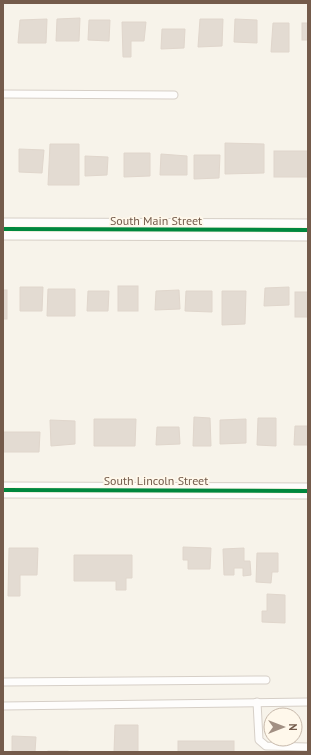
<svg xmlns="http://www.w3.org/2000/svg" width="311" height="755" viewBox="0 0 311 755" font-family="'PT Sans',sans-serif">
	<rect width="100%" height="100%" fill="#f7f3ea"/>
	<g fill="#e3dbd2" stroke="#e0d6cc">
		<polygon points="80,18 79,41 56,41 57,19"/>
		<polygon points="47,19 46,43 18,43 20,20"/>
		<polygon points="200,19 223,19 222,46 198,47"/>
		<polygon points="235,19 257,20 257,43 234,42"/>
		<polygon points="89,20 110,20 109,41 88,40"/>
		<polygon points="122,22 146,22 144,41 131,41 131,57 123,57"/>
		<polygon points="273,23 289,23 289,52 271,52"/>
		<rect x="302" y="23" width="6" height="17"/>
		<polygon points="162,29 185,29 184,48 161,49"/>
		<polygon points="225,143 264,144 264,173 225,174"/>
		<polygon points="50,144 79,144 79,185 48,185"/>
		<polygon points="19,149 44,150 42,173 19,172"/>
		<rect x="274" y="151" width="34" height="26"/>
		<polygon points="124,153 150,153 150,176 124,177"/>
		<polygon points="161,154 187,156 187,175 160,175"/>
		<polygon points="194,155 220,155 219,178 194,179"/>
		<polygon points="85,156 108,157 107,175 85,176"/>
		<rect x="118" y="286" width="20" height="25"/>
		<polygon points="20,287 43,287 42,311 20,311"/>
		<polygon points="289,287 289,305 264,306 265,288"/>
		<polygon points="48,289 75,289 75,316 47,316"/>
		<rect x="3" y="290" width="4" height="29"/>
		<polygon points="179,290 180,309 155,310 156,291"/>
		<polygon points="88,291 109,291 108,311 87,311"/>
		<polygon points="186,291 212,291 212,312 185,311"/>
		<polygon points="222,291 246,291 245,324 222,325"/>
		<rect x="295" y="292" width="13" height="25"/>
		<polygon points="194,417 210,418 211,446 193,446"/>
		<polygon points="258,418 276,418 276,446 257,445"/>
		<polygon points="94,419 136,419 135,446 94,446"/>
		<polygon points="246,419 246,443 220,444 220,420"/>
		<polygon points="50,420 75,421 75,444 51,446"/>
		<polygon points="295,426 308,426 308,445 294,445"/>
		<polygon points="157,427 179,427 180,444 156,445"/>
		<polygon points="3,432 40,432 39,452 3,452"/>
		<polygon points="183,547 211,548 210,569 188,569 188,560 183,560"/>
		<polygon points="9,548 38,548 37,575 20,575 20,596 8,596"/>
		<polygon points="244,548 244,561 250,561 251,575 243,576 243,568 234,568 234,575 224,575 223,549"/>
		<polygon points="257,553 278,553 278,572 272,572 271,583 256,582"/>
		<polygon points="74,555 132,555 132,578 126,578 126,590 116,590 116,581 74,581"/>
		<polygon points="267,594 285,595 285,623 262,622 262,611 267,611"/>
		<polygon points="115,725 138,725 138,752 114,752"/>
		<polygon points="12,736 36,737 35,752 12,752"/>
		<rect x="178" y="741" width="56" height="11"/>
		<rect x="48" y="751" width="20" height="1"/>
	</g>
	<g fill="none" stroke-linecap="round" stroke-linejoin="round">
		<g stroke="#d6cfc7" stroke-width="9">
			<g id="lane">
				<polyline points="3,94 174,95"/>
				<polyline points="3,682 266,680"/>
				<polyline points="257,702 259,740 266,746 308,747"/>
				<polyline points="3,706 308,702"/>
			</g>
		</g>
		<g stroke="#d6cfc7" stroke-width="17">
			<polyline id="street" points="3,490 308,491"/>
		</g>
		<g stroke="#d6cfc6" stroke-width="23">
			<polyline id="secondary" points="3,229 308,230"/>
		</g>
		<use href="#lane" stroke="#fefdfc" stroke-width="7"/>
		<use href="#street" stroke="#fefdfc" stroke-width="15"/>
		<use href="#secondary" stroke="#fefdfc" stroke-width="21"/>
		<g stroke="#fff8eb" stroke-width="6">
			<g id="cycleway">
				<polyline points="3,229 308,230"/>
				<polyline points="3,490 308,491"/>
			</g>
		</g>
		<use href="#cycleway" stroke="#00873e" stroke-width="4"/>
	</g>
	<g text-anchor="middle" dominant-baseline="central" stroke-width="3.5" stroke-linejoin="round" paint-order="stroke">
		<g font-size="12" fill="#745b4b" stroke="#fff8eb">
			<text x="156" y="220">South Main Street</text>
			<text x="156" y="480">South Lincoln Street</text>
		</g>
	</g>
	<rect width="311" height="755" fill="none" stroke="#745b4b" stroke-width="8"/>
	<g transform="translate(283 727) rotate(90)"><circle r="19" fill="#fff8eb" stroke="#c7b9ab"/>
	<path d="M0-3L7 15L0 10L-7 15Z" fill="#a29083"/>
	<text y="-6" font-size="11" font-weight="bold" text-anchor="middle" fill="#745b4b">N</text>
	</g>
</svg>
